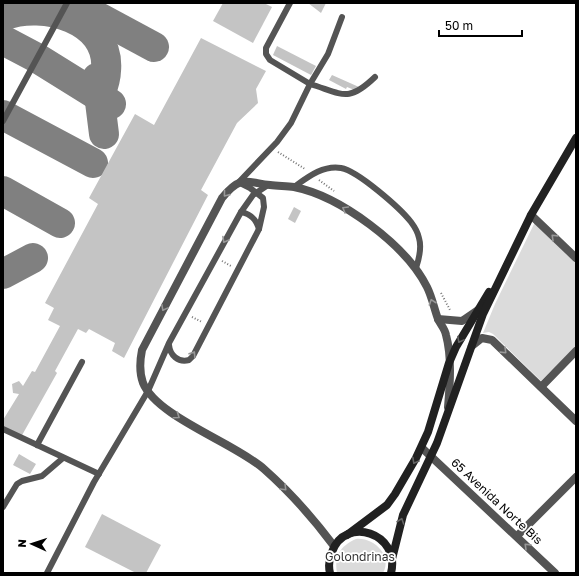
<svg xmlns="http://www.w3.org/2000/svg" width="579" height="576" viewBox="0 0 579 576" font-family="'Golos Text',sans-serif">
	<rect width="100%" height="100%" fill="#fff"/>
	<g fill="#dbdbdb">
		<polygon points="535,222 576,262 576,346 541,381 493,334 489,332 483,333 495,304"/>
		<path d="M356,539C373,537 393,555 383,573H337C334,556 340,546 356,539Z"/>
	</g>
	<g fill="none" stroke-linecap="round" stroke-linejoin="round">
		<g stroke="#808080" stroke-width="30">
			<polyline points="78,6 154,47"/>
			<path d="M3,16C43,0 111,19 106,71C106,80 102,90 99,98"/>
			<polyline points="3,40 37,58 111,104"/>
			<polyline points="97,78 104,134"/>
			<polyline points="3,115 93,163"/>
			<polyline points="3,191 60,223"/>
			<polyline points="3,274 33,258"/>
		</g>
	</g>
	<g fill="#c4c4c4">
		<polygon points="223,3 264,3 272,7 253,43 213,21"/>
		<polygon points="308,3 326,3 321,13"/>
		<polygon points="201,38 266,71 256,89 258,103 237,123 201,190 208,195 124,358 112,351 115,343 89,329 86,333 78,329 55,371 57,373 21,437 3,427 3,420 19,394 13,393 12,384 19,381 23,386 32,371 35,372 60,326 48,320 54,308 45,303 98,204 89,198 135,114 154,125"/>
		<polygon points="277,46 316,66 311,75 273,55"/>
		<polygon points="332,75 359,87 357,91 347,87 346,89 329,80"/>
		<polygon points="294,207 301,211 295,223 288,219"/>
		<polygon points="19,454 36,464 30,474 13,465"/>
		<polygon points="102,514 161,545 146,573 136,573 85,547"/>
	</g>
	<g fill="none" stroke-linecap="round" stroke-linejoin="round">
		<g stroke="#767676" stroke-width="2" stroke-dasharray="1 2" stroke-linecap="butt">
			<polyline points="278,152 305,169"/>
			<polyline points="319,180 334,191"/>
			<polyline points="222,261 231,266"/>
			<polyline points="441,293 450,310"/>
			<polyline points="192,317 202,322"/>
		</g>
		<g stroke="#545454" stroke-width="6">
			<path d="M342,17L328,54L310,84C343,94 348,103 375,77"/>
			<polyline points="3,121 67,3"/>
			<polyline points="238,183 277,142 291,123 310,84 270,60 266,54 266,48 290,3"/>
			<path d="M294,187C308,177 323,165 341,168C358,171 400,208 411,222C414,226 418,233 419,238C422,248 419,259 416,268"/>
			<path d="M241,212C251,214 256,219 259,229"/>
			<path d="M169,345C170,355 178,363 189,360L193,356L259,229L264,207L263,198L250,188L240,183"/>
			<polyline points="3,429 99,474"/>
			<polyline points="37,445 82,362"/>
			<polyline points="3,507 17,484 22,481 42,476 63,458"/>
			<polyline points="47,573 94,482 148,391 169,343 241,212 253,195 268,185"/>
		</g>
		<g stroke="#545454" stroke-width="8">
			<polyline points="531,215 576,258"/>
			<polyline points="438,319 462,321 478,310"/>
			<polyline points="472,346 482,338 492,340 576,421"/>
			<polyline points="541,387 576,351"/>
			<polyline points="422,448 555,573"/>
			<polyline points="517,536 576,477"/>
			<path d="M334,546C313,518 290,492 264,469C235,443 157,417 143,383C139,372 140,360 142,350L222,198C241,175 245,182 270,185C278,186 286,186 294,187C340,196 406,245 427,287C432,297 434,308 438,319C440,324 445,329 446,335C452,357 450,384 448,407"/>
		</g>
		<g stroke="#212121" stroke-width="8">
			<polyline points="347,535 387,505 395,494 416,458 428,432 449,363 456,347 489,292"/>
			<polyline points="392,559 403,515 437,443 483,314 531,215 576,138"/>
			<path d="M330,573C328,565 329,559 332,552C345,515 401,533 391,573"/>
		</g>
	</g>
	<defs><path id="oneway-chevron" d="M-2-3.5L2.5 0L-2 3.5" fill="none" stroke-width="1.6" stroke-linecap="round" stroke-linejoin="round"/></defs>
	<g stroke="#989898">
		<use href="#oneway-chevron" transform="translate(226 194) rotate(129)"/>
		<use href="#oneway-chevron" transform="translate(345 209) rotate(-150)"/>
		<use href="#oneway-chevron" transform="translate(554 237) rotate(-136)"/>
		<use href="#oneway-chevron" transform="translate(225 240) rotate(119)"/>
		<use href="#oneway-chevron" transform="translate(432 302) rotate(-109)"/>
		<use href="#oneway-chevron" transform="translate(164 308) rotate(118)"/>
		<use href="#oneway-chevron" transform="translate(504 351) rotate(44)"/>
		<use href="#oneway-chevron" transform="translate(193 354) rotate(-57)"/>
		<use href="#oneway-chevron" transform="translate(177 416) rotate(35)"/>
		<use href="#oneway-chevron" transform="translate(284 488) rotate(45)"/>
		<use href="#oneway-chevron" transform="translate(527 546) rotate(-136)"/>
	</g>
	<g stroke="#646464">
		<use href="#oneway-chevron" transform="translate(460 340) rotate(118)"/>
		<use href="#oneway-chevron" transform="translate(415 461) rotate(119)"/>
		<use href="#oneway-chevron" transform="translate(401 521) rotate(-71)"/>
	</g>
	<g text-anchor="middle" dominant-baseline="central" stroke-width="3.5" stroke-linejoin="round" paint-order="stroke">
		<g font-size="12" fill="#000" stroke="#fff">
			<text transform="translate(497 501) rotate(43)">65 Avenida Norte Bis</text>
		</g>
		<g font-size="12" fill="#323232" stroke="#fff">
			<text x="360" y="556">Golondrinas</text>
		</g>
	</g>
	<rect width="579" height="576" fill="none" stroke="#000000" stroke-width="8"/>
	<g transform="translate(32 544) rotate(273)" stroke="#ffffff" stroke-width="3" paint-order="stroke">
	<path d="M0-3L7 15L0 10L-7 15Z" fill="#000000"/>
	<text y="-6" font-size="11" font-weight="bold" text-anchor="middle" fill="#000000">N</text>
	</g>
	<path d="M439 30v6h83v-6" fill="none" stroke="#000000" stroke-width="2"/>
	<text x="445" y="30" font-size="12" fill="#000000" stroke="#ffffff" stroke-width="3" paint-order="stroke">50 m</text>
</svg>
